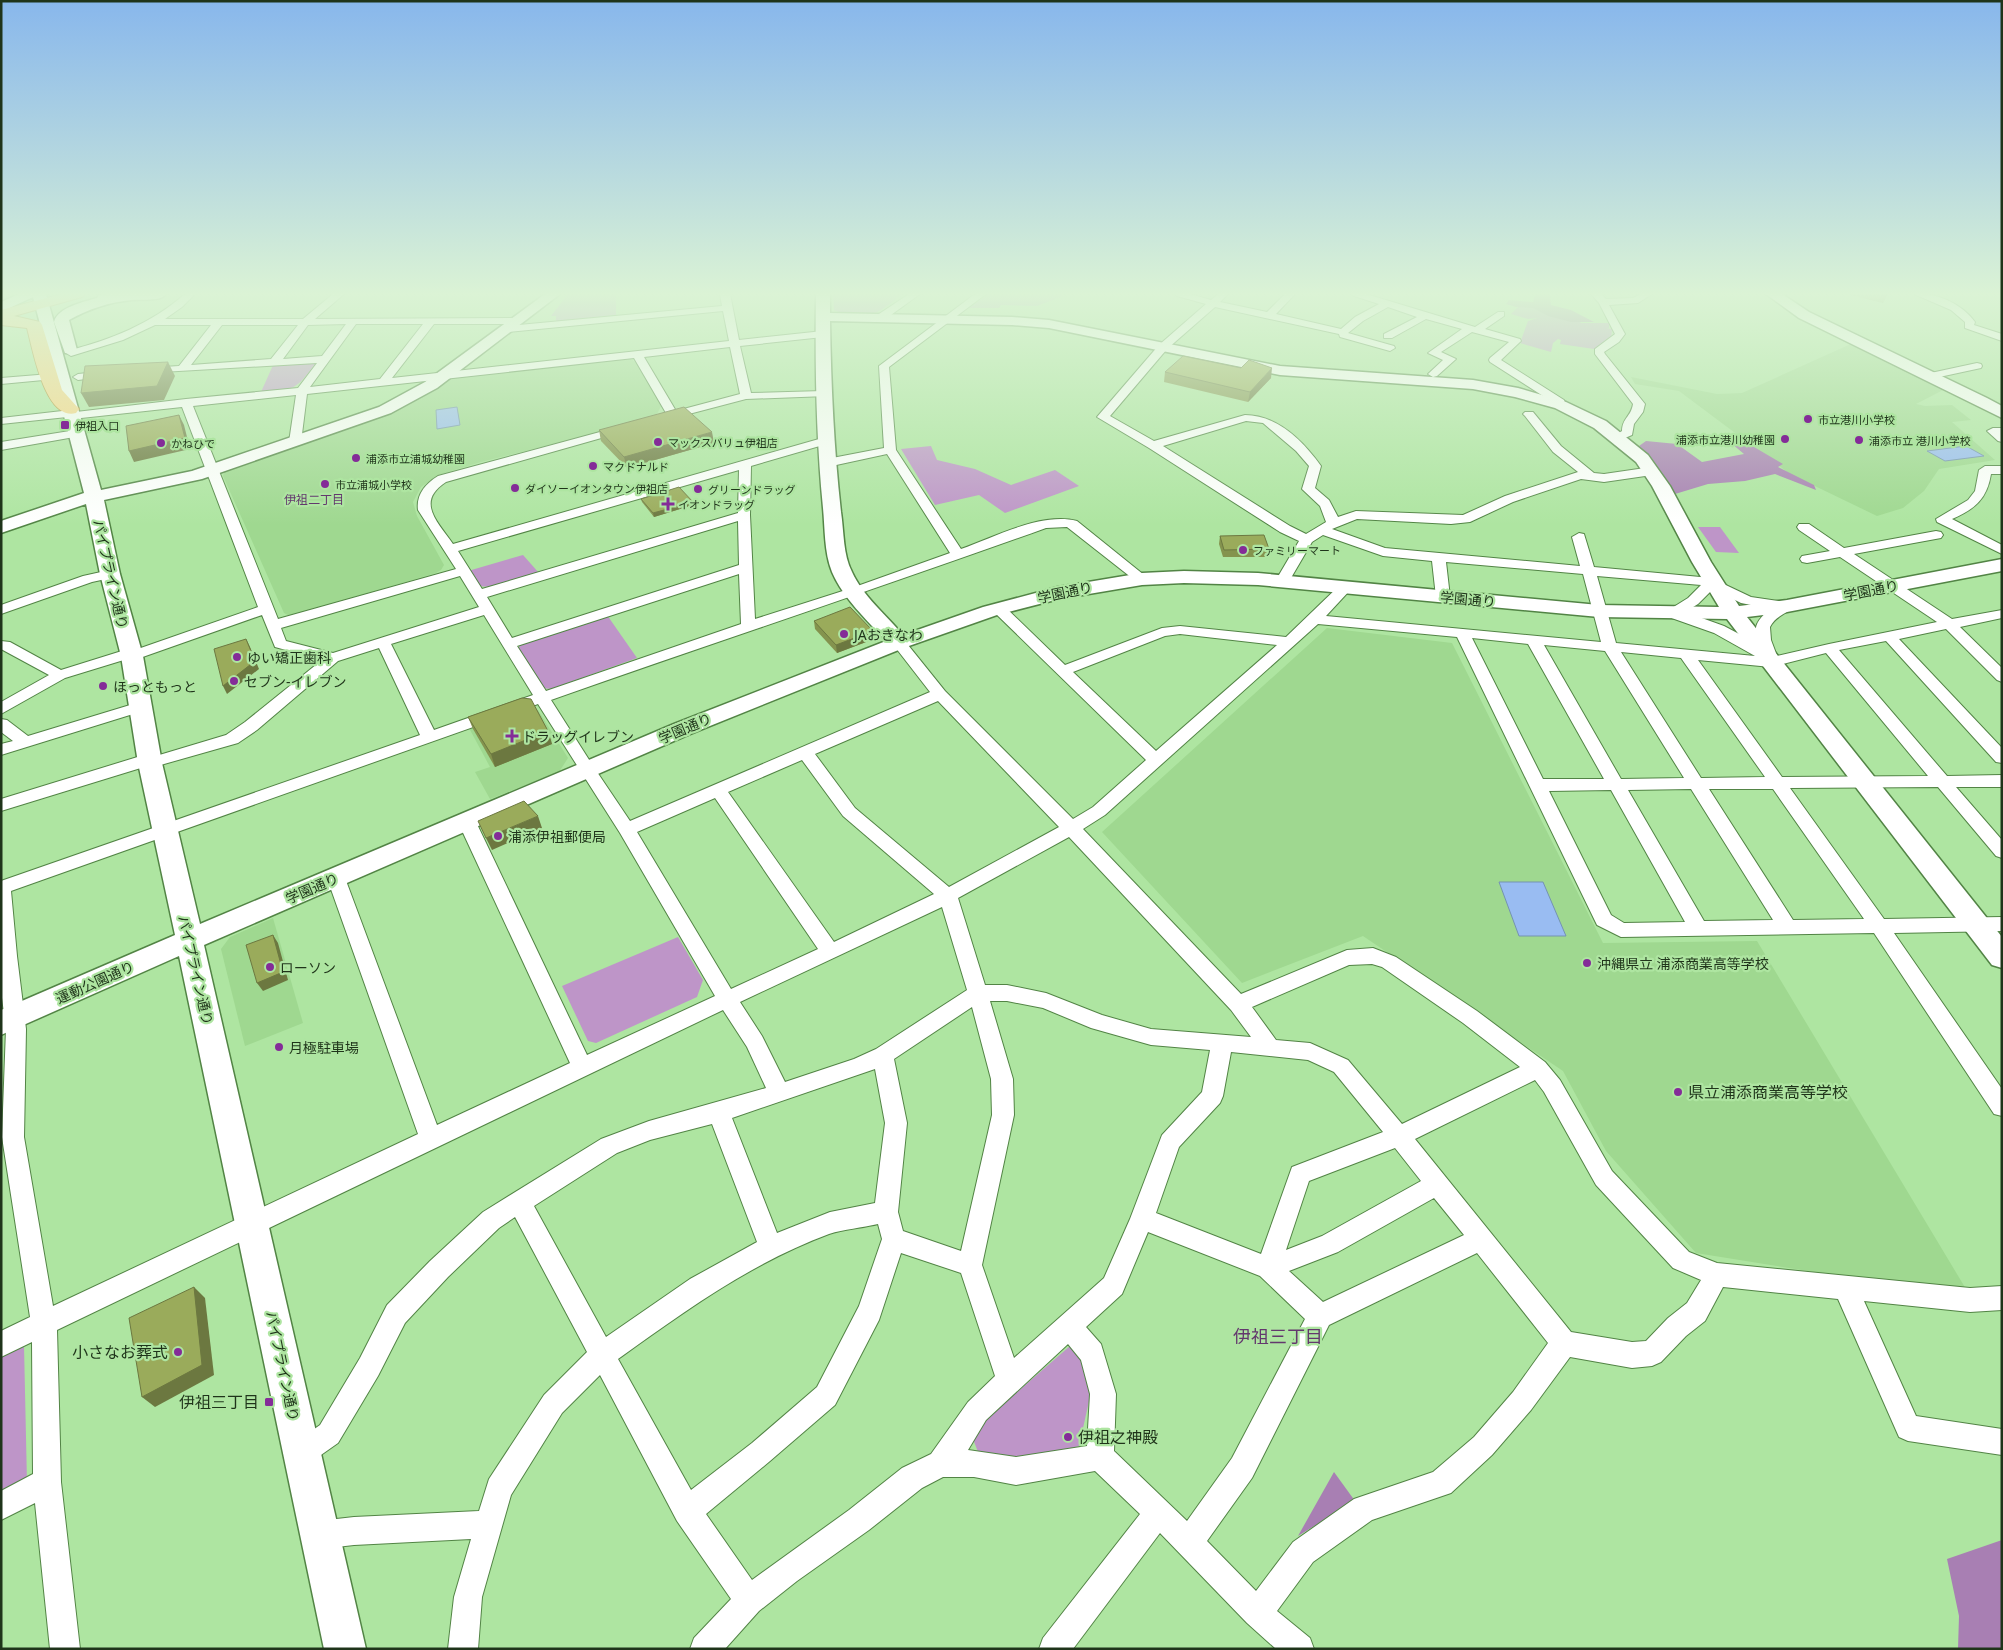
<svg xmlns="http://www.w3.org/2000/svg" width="2003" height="1650" viewBox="0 0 2003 1650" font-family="'Noto Sans','Noto Sans JP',sans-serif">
	<rect width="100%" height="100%" fill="#aee5a1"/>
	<g fill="#9fd890">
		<polygon points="1853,343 1947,388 1916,404 1925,406 1952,405 1971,420 1952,422 1995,460 1939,469 1924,491 1903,508 1877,516 1790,474 1679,391 1635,384 1631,377 1717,394 1742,393"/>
		<polygon points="621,358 631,359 638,364 661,406 657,414 650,418 599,433 481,462 438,475 421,487 413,502 417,516 444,565 441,570 436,573 290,616 284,613 223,476 224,472 237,465 380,417 452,377"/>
		<polygon points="1327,628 1452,643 1603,943 1757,941 1966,1289 1876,1282 1696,1253 1606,1151 1563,1071 1363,936 1242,983 1102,832"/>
		<polygon points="525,708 538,710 568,758 559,772 490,799 475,772 490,767 469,728"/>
		<polygon points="273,918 303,1023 245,1046 221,949 230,937"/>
	</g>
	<g fill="#be95c8">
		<polygon points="568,294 616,294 616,315 556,322 556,316 551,316"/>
		<path d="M833,294H903C895,299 886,308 877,312C867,316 843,315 834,310Z"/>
		<polygon points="988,294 1068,294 1037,306 1001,305 999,308 969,308"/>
		<path d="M1519,306C1536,306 1570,310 1581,323H1609V328H1606L1612,329L1611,339L1594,349L1560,344L1561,340L1558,339L1553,343L1551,352L1520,343L1528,321L1538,318L1528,319L1511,314Z"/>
		<path d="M312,361L316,363C294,392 296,388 261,392L274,363Z"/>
		<polygon points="931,446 937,460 975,469 1011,485 1055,470 1079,486 1005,513 979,495 935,505 901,449"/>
		<polygon points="1698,527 1720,527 1739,553 1716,552"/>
		<polygon points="523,555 539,573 490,587 478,586 468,571"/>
		<polygon points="607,615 637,658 551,689 542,688 518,648 523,642"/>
		<polygon points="678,937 703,980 697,997 596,1043 588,1041 562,986"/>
		<polygon points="24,1346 27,1483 1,1497 1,1357"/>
		<polygon points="1070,1346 1086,1359 1094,1379 1079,1446 1049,1455 1008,1460 978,1452 973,1439 984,1421"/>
	</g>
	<g fill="#a87fb3">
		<polygon points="1535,294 1552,294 1550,295 1551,305 1571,310 1594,322 1571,322 1548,316 1533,308 1516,307 1506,304 1509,300 1533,302"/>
		<polygon points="1737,437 1783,464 1778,467 1814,485 1816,490 1775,474 1745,481 1708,484 1675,494 1639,446 1646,441 1677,444 1702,462 1744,454 1725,438"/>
		<polygon points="1334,1472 1355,1501 1298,1536"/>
		<polygon points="2002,1540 2002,1649 1958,1649 1959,1616 1947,1559"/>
	</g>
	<g fill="#99bcf2" stroke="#7493b1">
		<polygon points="457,407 460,425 437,429 436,410"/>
		<polygon points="1966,446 1984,456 1945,461 1927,451"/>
		<polygon points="1499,882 1543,882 1566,936 1519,936"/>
	</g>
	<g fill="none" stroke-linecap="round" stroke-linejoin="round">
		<g stroke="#528445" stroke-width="2">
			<g id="street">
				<path d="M185,294H195L182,307L165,319H303L333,294H344L315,319L518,318L523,321L518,324H434L392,378L729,341L723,311L507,332L502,329L507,326L722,306L720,294H730L739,340L823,331L828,334L823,337L740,346L751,393L823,391L829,394L827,396L746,399L666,420L660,417L666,413L634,358L307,394L301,442L295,446L289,442L296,395L193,406L278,619L456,569L418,510C416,495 425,484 438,476L622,426L628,429L626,431L446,482C415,502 438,522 453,544L826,437L832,441L830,443L751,466L750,515L755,619L849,589L950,553L887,454L827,467L821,463L827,459L884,448L879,366L975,294H986L889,367L896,450L961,549C995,537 1041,512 1077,521L1149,579L1142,583L1137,582L1067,527L1046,528C882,587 716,642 551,700L593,766L630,821L930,692L892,643L894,640H904L945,691L1073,819L1093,807L1146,760L994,612L992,609L994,606H1004L1065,665L1162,628L1180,626L1286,637L1340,585L1345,584L1352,588L1326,616L1601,642L1583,574L1446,562L1450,597L1448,600H1438L1436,597L1432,561L1383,556L1323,535L1312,542L1288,583H1278L1276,580L1299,541L1280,532L1149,448L1097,417L1159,345L1206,304L1177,296L1175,294H1190L1211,300L1218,294H1228L1220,302L1267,312L1285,294H1295L1276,314L1341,329L1355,317L1379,304L1354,296L1352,294H1366L1475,327L1498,312H1504V316L1485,329L1520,339L1521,341L1501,360L1564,400L1566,406L1564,408H1556L1554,403L1490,362L1489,360L1490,358L1509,342L1472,332L1441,352L1456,359L1437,376L1433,377L1428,374L1443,360L1428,353L1462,329L1426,319L1392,338H1384V334L1417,317L1388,307L1363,321L1348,333L1394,346L1395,348L1390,351L1340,337L1339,334L1215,307L1167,349L1110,416L1154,441L1245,415C1277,415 1303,441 1321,466L1315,488L1329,500L1338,517L1356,511L1463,515L1505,496L1578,472L1553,452L1525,416L1523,414L1525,412H1533L1561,446L1594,473L1604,474L1652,467L1658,471L1652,475L1604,482L1581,479L1513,502L1470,522L1451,524L1357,519L1332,529L1385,548L1580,566L1572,537L1579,533L1584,534L1594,567L1711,578L1751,597L1792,603L1794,606C1787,614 1775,616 1770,627L1771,640L1777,656L1829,644L1937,622L1840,557L1807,563L1802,562L1800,559L1802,556L1830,551L1799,530L1797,527L1799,524H1809L1844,548L1936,531L1941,532L1943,535L1941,538L1854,554L1952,619L2002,610V618L1960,627L2002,668V682L1997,680L1946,629L1899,639L2002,748V763L1996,762L1886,641L1839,650L1947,776L2002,775V787H1956L2002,840V858L1996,856L1938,787L1790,788L1884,919L2002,917V931L1894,933L2002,1089V1116L1994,1114L1874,933L1621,937L1597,925L1457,637L1318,624L1105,815L1083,829L1241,994L1347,950L1373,948L1396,957L1477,1011L1545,1062L1560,1080L1612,1171L1689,1252L1717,1263L1970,1288L2002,1286V1310L1970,1312L1864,1301L1916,1416L2002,1429V1455L1908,1441L1899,1437L1838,1299L1723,1287L1705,1321L1686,1336L1661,1362L1652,1366L1632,1368L1570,1357L1531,1410L1492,1455L1451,1493L1372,1520L1313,1562L1277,1611L1310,1638L1314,1649H1276L1247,1623L1160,1533L1073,1649H1039L1043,1638L1140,1514L1095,1471L1016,1485L974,1477H943L922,1488L869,1530L797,1581L759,1611L725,1649H690L694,1638L731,1599L677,1521L600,1375L562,1413L511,1495L482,1597L478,1649H448L454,1597L471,1539L354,1545L319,1549L309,1545L305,1535L309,1525L319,1521L354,1517L479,1511L489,1479L544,1395L587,1352L515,1217L499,1228L448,1277L405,1323L378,1376L338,1443L311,1462L302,1466L293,1462L289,1453L293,1444L320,1425L360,1358L387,1305L430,1261L483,1212L601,1139L649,1121L766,1088L747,1047L723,1010L57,1330L61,1482L80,1649H50L35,1503L1,1520V1491L33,1474L32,1342L1,1357V1331L30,1317L2,1137L6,1029L1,990V881L420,735L379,648L338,661L257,730L238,743L150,768L144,767L1,811V799L144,755L150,754L156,756L226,735L245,722L322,660L275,647L262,615L137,659H127L65,678L1,714V702L49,675L1,649V641L10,642L61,670L125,650H135L258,607L182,407L72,419L67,417L1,424V418L71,410L76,412L186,399L298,388L317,363L144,373L143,371L148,368L179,366L211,325H155L123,340L71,356L66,353L67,351C110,340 151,324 185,294ZM346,324L322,356L283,359L308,325ZM356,324H423L380,379L310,387ZM222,325H298L271,359L191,365ZM730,347L740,394L676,411L644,357ZM1246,421L1263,423L1296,451L1309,466L1302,489L1320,506L1326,522L1306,534L1290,526L1163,446ZM739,470L738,513L482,589L458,551ZM738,521L739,565L512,638L487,597ZM739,574L741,624L546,691L517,646ZM460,576L479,607L333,653L286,641L281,628ZM1597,576L1701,585L1688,598L1664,613L1666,616L1714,633L1755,656L1616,643ZM1713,589L1741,603L1771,609C1757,619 1752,628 1758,644L1724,626L1685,612L1698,604ZM484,615L533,695L434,730L391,644ZM1180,634L1277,645L1156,751L1073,672L1165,636ZM1472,638L1528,644L1604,779H1543ZM1544,645L1605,651L1684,778L1621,779ZM1621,652L1681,658L1765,777L1701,778ZM1826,653L1928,776L1782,777L1698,660L1771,667ZM938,701L1059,827L949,887L855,808L815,754ZM538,704L620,833L715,996L587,1055L476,822L473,818L467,816L461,818L458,822L570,1063L437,1125L345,878L342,873L336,871L330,873L327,878L418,1134L53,1306L24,1137L26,1029L17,956L11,891ZM802,760L843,816L934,894L834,942L728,792ZM1691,789L1773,920L1704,921L1628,790ZM1709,789H1773L1864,919L1793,920ZM1611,790L1685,922L1624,923L1611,915L1549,791ZM715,798L818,949L731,989L637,832ZM1069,837L1231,1010L1251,1037L1151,1029L1102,1015L1046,993L1007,985H985L958,898ZM942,907L967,990L876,1049L854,1059L785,1082L762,1036L740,1002ZM1372,964L1382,967L1463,1023L1520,1067L1402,1124L1348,1060L1310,1043L1276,1040L1252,1007L1349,965ZM990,1001H1007L1043,1008L1091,1028L1151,1045L1210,1050L1202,1092L1162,1135L1130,1219L1104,1278L1014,1358L982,1265L1014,1115L1013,1079ZM972,1007L991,1079L992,1115L961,1251L903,1231L898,1212L907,1123L894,1059ZM1231,1052L1308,1060L1334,1072L1383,1132L1292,1167L1261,1254L1156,1213L1179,1147L1220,1103L1223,1096ZM875,1069L885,1123L875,1203L830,1212L777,1233L732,1118ZM1535,1080L1544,1092L1596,1185L1673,1268L1701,1280L1687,1303L1668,1318L1646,1341L1632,1342L1571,1332L1415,1139ZM712,1124L757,1242L690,1279L606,1337L534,1206L617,1153L650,1140ZM1395,1148L1421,1181L1322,1236L1286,1250L1309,1181ZM1434,1198L1464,1235L1323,1302L1289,1271L1338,1252ZM878,1224L882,1239L859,1306L817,1387L752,1443L691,1490L618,1359C685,1311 751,1263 829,1234C844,1229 862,1228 878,1224ZM1148,1232L1260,1276L1305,1319L1232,1458L1187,1521L1114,1451L1116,1394L1101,1344L1086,1327L1122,1294ZM901,1253L961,1273L995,1376L968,1402L931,1454L902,1468L849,1510L752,1580L706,1514L770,1461L835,1405L879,1320ZM1477,1253L1548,1343L1513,1392L1474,1437L1433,1472L1354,1499L1293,1542L1256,1591L1207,1541L1252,1478L1329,1325ZM1068,1344L1081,1360L1090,1394L1087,1446L1016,1457L968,1450L986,1420Z"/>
				<polygon points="909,294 920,294 884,320 876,320 876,316"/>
				<path d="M1591,294H1601L1606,299L1633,298L1641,294H1652L1638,303L1609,305L1625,334L1619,342L1604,352L1605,354L1645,404L1643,412L1634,424L1632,435L1618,441L1612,437L1622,431C1622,418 1631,417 1633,404L1595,354V349L1615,334L1599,303Z"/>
				<path d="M1914,294C1936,292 1962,304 1975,322L1974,325L2002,334V341L1965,328V322L1951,310Z"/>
				<polygon points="1977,363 1981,364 1982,366 1981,368 1930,379 1925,376 1926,374"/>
				<polygon points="107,371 111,372 112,374 111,376 78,380 73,377 78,374"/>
				<polygon points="50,374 54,375 55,377 54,379 1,384 1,378"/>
				<polygon points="1993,428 2002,428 2002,442 1998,441 1987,431"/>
				<polygon points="76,430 82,434 80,436 1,450 1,442"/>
				<path d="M1985,466H2002V474H1991C1987,499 1975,509 1952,519L2002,545V554L1937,522L1936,519L1968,500L1975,491L1979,470Z"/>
				<polygon points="110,570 115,571 117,574 115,577 92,582 1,614 1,605 83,576"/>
				<polygon points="140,702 146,704 148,707 146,710 1,755 1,744 13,741 1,732 1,719 7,720 28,736"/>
			</g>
		</g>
		<g stroke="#528445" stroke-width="3">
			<g id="secondary">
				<path d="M19,294H46L101,490L192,471L379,407L425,382L545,294H560L437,388L391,413L202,479L104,500L120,574L143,656L162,763L200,924L674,724L886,641C867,620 843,598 832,572C824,552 825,528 823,508C816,436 815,366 816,294H830V313L1012,317L1049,320L1280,366L1473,380L1518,388L1566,402L1606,421L1648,455L1670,486L1711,562L1739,606L1787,600L2002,559V571L1787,612L1747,617L2002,937V968L1992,965L1727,619L1599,617L1258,585L1184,583L1142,585L1059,599L997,615L906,647L690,734L204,945L366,1649H324L179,956L1,1035V1010L175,935L138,763L121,656L100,574L86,504L1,533V521L84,493L33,297L1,312V302ZM830,321L1012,325L1049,328L1280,375L1473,389L1515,397L1555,408L1594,428L1636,462L1652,486L1692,562L1719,607L1599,605L1258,573L1184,571L1142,573L1058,587L983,607L903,635C886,615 863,596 852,572C843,555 844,532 841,512C834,449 831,386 830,321Z"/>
				<path d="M106,294H166C160,302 141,299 132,300C109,302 89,309 69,320L77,350L75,353H65L54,322C58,307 84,302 97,298L99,295Z"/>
				<polygon points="1766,294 1782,294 1809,312 1987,398 2002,406 2002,418 1799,318"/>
			</g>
		</g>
		<g stroke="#ae8a28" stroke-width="2">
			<path id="primary" d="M62,294H85L82,297L14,316L40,322L42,325L62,390L79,409L76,413C45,421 33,350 27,328L1,325V310Z"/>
		</g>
		<use href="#street" fill="#fff" fill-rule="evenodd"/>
		<use href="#secondary" fill="#fff" fill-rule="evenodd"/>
		<use href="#primary" fill="#fdd483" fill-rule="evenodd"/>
	</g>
	<g fill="#84934e">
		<polygon points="1846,294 1888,294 1883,303"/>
		<polygon points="1165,372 1271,378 1248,402 1164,382"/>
		<polygon points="599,430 714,443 627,468 601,441"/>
		<polygon points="641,499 693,502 693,505 654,517 642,502"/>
		<polygon points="1220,536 1269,549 1268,557 1223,557 1219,544"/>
		<polygon points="814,621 874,639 837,653 815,629"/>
		<polygon points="468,717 548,731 552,744 495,767 473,729"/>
	</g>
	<g fill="#6c7840">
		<polygon points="168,362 175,376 164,400 89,407 81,393"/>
		<polygon points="1272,368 1271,378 1248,402 1250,392"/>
		<polygon points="179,415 184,425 190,449 134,462 129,451"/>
		<polygon points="712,432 714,443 627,468 624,457"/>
		<polygon points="693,502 693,505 654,517 653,513"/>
		<polygon points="873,631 874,639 837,653 836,645"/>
		<polygon points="246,639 250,647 259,669 227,694 223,686"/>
		<polygon points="548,731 552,744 495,767 491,754"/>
		<polygon points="538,816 542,828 492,850 486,838"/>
		<polygon points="273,935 278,943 288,980 263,991 257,983"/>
		<polygon points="194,1287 205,1298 214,1375 155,1407 142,1397"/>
	</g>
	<g fill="#9aab5b" stroke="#6c7840">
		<polygon points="1875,294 1888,294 1886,296"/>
		<polygon points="1183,356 1241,368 1249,360 1272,368 1250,392 1165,372"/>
		<polygon points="168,362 157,386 81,393 85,366"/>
		<polygon points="684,407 712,432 624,457 599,430"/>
		<polygon points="179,415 185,438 129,451 126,426"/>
		<polygon points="679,487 693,502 653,513 641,499"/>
		<polygon points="1264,535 1269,549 1224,550 1220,536"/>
		<polygon points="850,607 873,631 836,645 814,621"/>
		<polygon points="246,639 255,661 223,686 214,649"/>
		<polygon points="522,698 531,699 548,731 491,754 468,717"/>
		<polygon points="524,801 538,816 486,838 478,821"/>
		<polygon points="273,935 283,972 257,983 246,945"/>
		<polygon points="194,1287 202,1365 142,1397 129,1318"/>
	</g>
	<linearGradient id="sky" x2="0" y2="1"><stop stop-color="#88b7ec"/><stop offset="0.56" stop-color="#dbf3d5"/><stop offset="1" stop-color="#dbf3d5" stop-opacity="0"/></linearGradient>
	<rect width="2003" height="525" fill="url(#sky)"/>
	<g fill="#842c98" stroke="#aee5a1" stroke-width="2">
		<circle cx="1808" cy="419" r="5"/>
		<rect x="60" y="420" width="10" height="10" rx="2.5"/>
		<circle cx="1785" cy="439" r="5"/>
		<circle cx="1859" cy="440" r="5"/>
		<circle cx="658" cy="442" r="5"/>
		<circle cx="161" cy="443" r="5"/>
		<circle cx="356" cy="458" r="5"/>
		<circle cx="593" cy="466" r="5"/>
		<circle cx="325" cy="484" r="5"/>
		<circle cx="515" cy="488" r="5"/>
		<circle cx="698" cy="489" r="5"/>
		<path d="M665.5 496.5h5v5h5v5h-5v5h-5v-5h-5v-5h5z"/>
		<circle cx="1243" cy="550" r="5"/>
		<circle cx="844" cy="634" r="5"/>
		<circle cx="237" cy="657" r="5"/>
		<circle cx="234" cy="681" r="5"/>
		<circle cx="103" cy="686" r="5"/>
		<path d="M509.5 728.5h5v5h5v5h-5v5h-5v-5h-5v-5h5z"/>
		<circle cx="498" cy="836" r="5"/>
		<circle cx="1587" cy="963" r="5"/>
		<circle cx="270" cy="967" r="5"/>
		<circle cx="279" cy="1047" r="5"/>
		<circle cx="1678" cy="1092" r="5"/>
		<circle cx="178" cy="1352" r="5"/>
		<rect x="264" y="1397" width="10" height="10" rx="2.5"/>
		<circle cx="1068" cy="1437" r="5"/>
	</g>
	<g text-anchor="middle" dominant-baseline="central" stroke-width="4.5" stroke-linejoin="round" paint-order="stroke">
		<g font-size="11" fill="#1f341a" stroke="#aee5a1" text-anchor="start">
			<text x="1818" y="419">市立港川小学校</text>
			<text x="75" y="425">伊祖入口</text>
			<text x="1775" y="439" text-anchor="end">浦添市立港川幼稚園</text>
			<text x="1869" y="440">浦添市立 港川小学校</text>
			<text x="668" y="442">マックスバリュ伊祖店</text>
			<text x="171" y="443">かねひで</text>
			<text x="366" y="458">浦添市立浦城幼稚園</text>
			<text x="603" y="466">マクドナルド</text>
			<text x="335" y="484">市立浦城小学校</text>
			<text x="525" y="488">ダイソーイオンタウン伊祖店</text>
			<text x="708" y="489">グリーンドラッグ</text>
			<text x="678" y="504">イオンドラッグ</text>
			<text x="1253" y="550">ファミリーマート</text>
		</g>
		<g font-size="12" fill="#63386d" stroke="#aee5a1">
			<text x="314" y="499">伊祖二丁目</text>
		</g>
		<g font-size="14" fill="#1f341a" stroke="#aee5a1">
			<text transform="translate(111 574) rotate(77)">パイプライン通り</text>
			<text transform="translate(1871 590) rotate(-11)">学園通り</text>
			<text transform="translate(1065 592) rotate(-12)">学園通り</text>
			<text transform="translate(1468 599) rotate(5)">学園通り</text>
			<text transform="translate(685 728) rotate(-23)">学園通り</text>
			<text transform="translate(312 888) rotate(-23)">学園通り</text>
			<text transform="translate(196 970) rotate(77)">パイプライン通り</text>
			<text transform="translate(95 982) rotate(-24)">運動公園通り</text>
			<text transform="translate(283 1366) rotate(78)">パイプライン通り</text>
		</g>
		<g font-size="14" fill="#1f341a" stroke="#aee5a1" text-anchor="start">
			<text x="854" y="634">JAおきなわ</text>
			<text x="247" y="657">ゆい矯正歯科</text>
			<text x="244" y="681">セブン-イレブン</text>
			<text x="113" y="686">ほっともっと</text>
			<text x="522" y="736">ドラッグイレブン</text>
			<text x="508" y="836">浦添伊祖郵便局</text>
			<text x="1597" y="963">沖縄県立 浦添商業高等学校</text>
			<text x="280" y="967">ローソン</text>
			<text x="289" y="1047">月極駐車場</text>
		</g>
		<g font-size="16" fill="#1f341a" stroke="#aee5a1" text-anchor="start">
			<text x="1688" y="1092">県立浦添商業高等学校</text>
			<text x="168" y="1352" text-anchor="end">小さなお葬式</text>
			<text x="259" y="1402" text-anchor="end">伊祖三丁目</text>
			<text x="1078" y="1437">伊祖之神殿</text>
		</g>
		<g font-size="18" fill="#63386d" stroke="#aee5a1">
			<text x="1278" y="1336">伊祖三丁目</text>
		</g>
	</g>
	<rect width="2003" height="1650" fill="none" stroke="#1f341a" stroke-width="5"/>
</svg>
